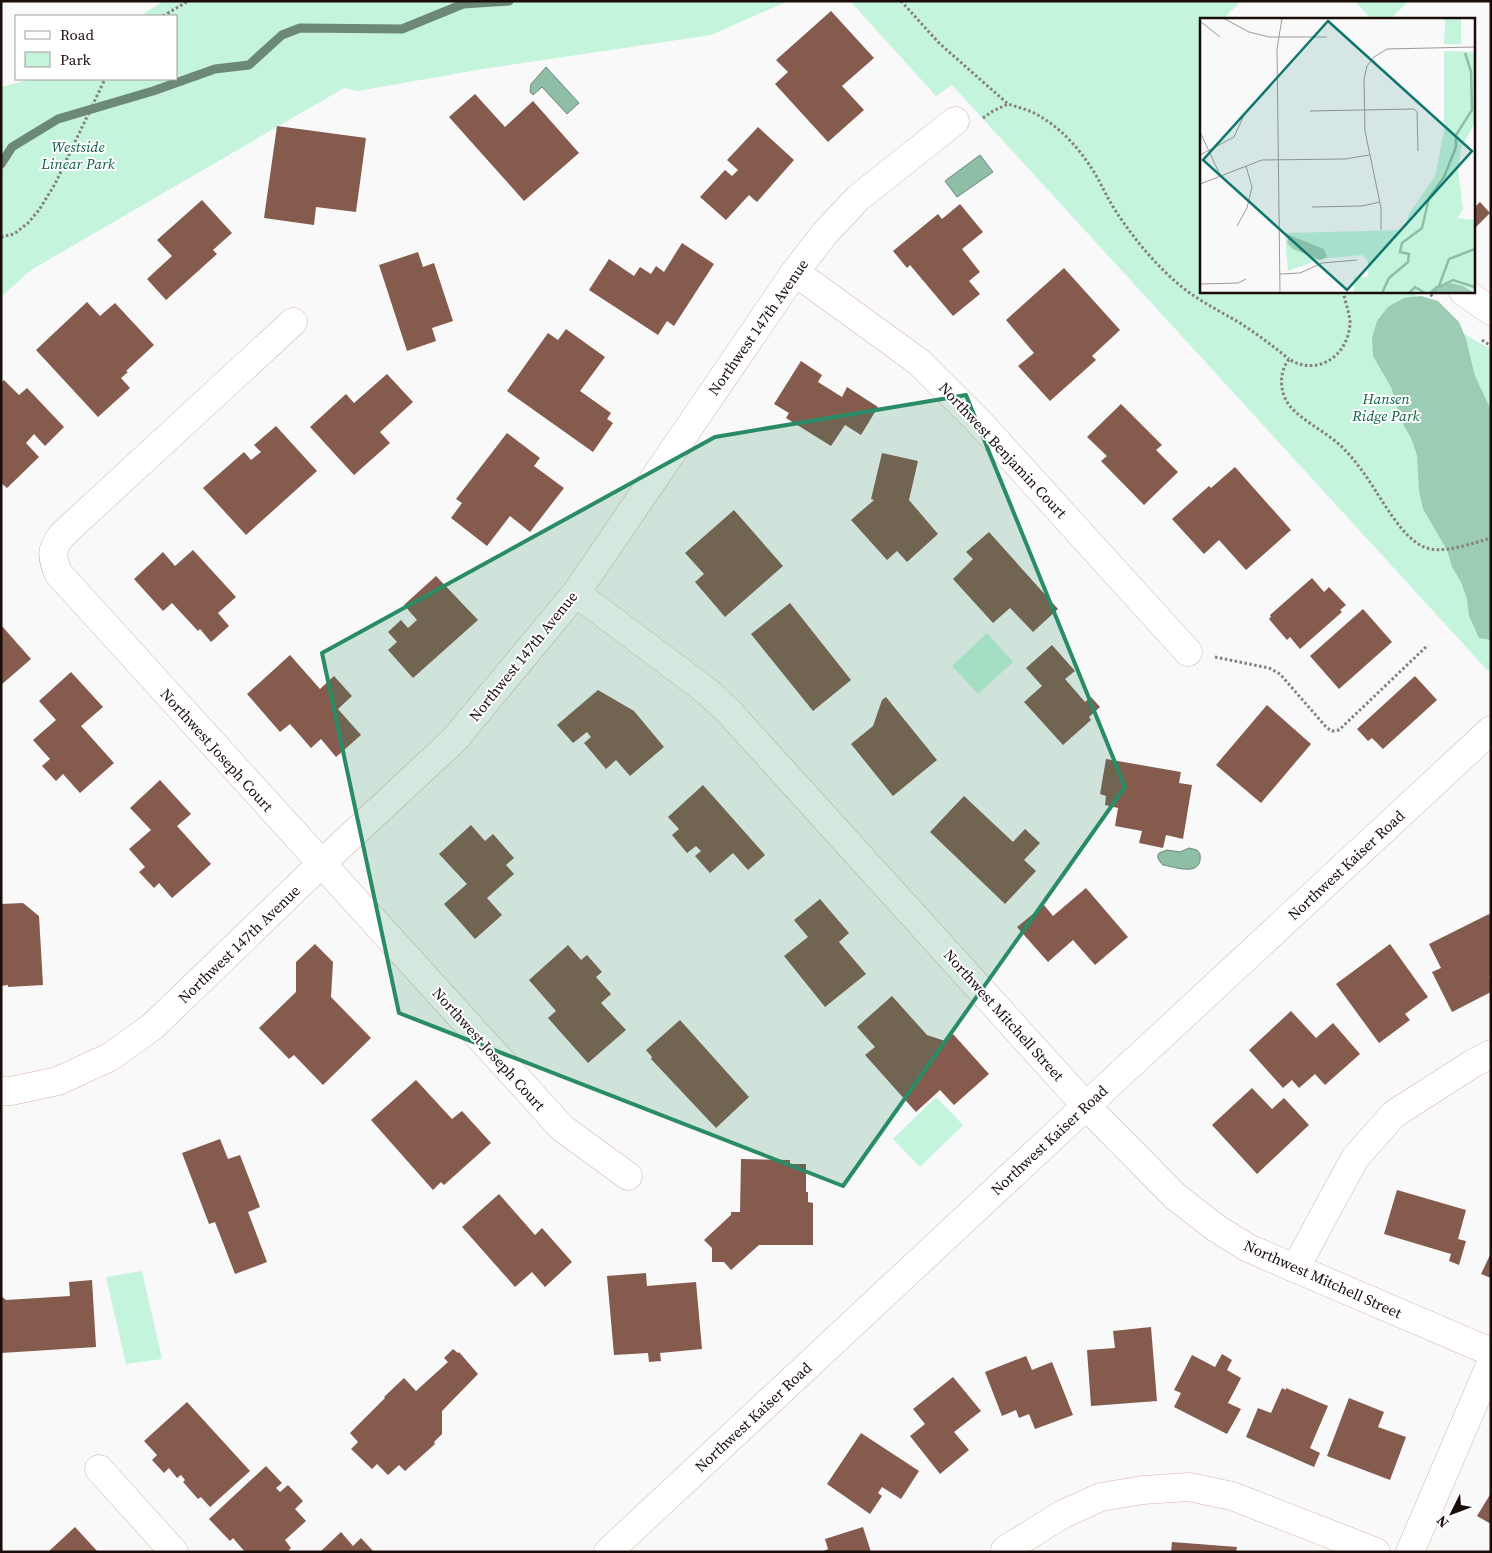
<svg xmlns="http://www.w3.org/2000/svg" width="1492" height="1553" viewBox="0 0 1492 1553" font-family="'Source Serif 4',serif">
	<rect width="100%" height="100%" fill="#f9f9f9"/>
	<g fill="#c4f4dc">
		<polygon points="164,1 788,1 711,35 477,70 358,91 344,88 31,270 1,297 1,87 32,79 176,79 176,16 140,16"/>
		<path d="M850,1H1241L1223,19H1201V291H1412C1436,315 1461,334 1491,349V668L1488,671L952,85L936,96Z"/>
		<polygon points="1355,1 1409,1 1390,19 1371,19"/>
		<polygon points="987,633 1013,662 978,694 952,666"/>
		<polygon points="936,1097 963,1125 920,1167 893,1139"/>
		<polygon points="142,1271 162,1359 126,1364 106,1277"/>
	</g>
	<polygon fill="#9dccb5" points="1421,296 1438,301 1459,322 1466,339 1475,376 1491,410 1491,640 1479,638 1469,616 1467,599 1461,582 1452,567 1447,550 1423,509 1419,491 1417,455 1411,438 1402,422 1391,387 1373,356 1372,338 1377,321 1388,307 1404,298"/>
	<g fill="#8fbea7" stroke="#6c8978">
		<polygon points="546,67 579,103 567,114 542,87 533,95 530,92 531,84"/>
		<polygon points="980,155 993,172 957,197 945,181"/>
		<path d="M1189,848L1197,850L1200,854C1203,878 1176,867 1163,865C1159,861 1156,857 1159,853L1167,850L1180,852Z"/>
	</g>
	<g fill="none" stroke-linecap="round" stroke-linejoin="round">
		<polyline stroke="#6c8978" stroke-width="9" points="1,164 12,147 58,119 153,91 215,69 249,65 282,35 300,28 402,29 463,4 509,1"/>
	</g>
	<g fill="#845b4d">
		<polygon points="831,11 874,58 842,86 864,110 828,142 775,84 788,72 776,60"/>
		<polygon points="475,94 505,127 533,101 579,153 524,201 449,117"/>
		<polygon points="277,126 366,138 356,212 316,207 314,225 264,218"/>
		<polygon points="758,127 794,160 757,202 749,195 726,220 700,197 725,170 732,176 738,170 727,160"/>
		<polygon points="202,200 232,233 213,250 217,254 166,300 147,279 172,256 157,240"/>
		<polygon points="1480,202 1490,213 1476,227 1473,224 1473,209"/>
		<polygon points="960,204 983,232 962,249 980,272 969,281 980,294 953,316 910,265 907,268 893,251 938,214 942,219"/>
		<polygon points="682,243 714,264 674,326 667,321 658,335 589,290 609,259 634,276 640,267 651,274 656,266 664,272"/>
		<polygon points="418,252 423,267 434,263 453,321 432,328 436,341 407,351 379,265"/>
		<polygon points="1064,268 1120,330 1092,356 1096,360 1050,401 1018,366 1034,353 1006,320"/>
		<polygon points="87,302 100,316 115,303 154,345 126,371 128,372 121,378 130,388 98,417 36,350"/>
		<polygon points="566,329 605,357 580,391 611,413 607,419 613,423 593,452 507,391 548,333 558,340"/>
		<polygon points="801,361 822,375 818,382 842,397 847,387 878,407 861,435 845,425 831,446 786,418 789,413 774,404"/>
		<polygon points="387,374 413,402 380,432 390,443 354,475 310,427 346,394 354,403"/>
		<polygon points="4,380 19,395 27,388 64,427 45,446 34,434 26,443 39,457 7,488 1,483 1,383"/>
		<polygon points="1121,404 1162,445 1156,450 1178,472 1144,505 1101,461 1107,456 1087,437"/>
		<polygon points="276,426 317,471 246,535 203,488 244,452 251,460 261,452 254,445"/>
		<polygon points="507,433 540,458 534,466 564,488 530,532 510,516 487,546 451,518 462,503 456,499"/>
		<polygon points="882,453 918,461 909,500 938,534 907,562 897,551 887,560 851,520 874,500 871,499"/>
		<polygon points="1235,467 1291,530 1246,570 1219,540 1204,554 1172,519 1209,486 1211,488"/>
		<polygon points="734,510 783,566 725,617 695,582 704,574 685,553"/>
		<polygon points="989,532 1058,609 1033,632 1010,608 993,623 953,579 973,559 966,552"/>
		<polygon points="193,550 236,597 218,613 229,626 211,642 200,629 198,631 172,603 163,611 134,579 163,552 175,566"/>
		<polygon points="436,576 478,620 413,678 388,650 397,642 388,632 401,620 408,628 417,620 404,605"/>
		<polygon points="1312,578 1324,592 1329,587 1346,605 1340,610 1342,612 1300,649 1290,637 1287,640 1269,619 1271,617 1270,615"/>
		<polygon points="790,603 851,680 813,711 751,634"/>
		<polygon points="1363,609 1392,642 1339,689 1310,656"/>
		<polygon points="1,625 31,659 1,685"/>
		<polygon points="1052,645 1075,671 1065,679 1085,702 1091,697 1100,707 1089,717 1091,720 1063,745 1024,702 1042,686 1026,668"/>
		<polygon points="290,655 320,689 334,676 352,696 338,709 361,735 336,757 321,739 311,748 290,724 280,732 247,694"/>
		<polygon points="71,672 103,707 81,726 114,763 80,793 63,774 56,781 42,766 50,759 33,740 56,720 39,701"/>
		<polygon points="1415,676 1437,700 1383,749 1372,738 1368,741 1357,729"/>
		<polygon points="598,690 634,711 664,747 630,776 616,760 606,769 584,743 591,737 587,732 573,743 557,725"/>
		<polygon points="886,697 937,760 893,796 851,744 873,726 882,700"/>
		<polygon points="1267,705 1311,744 1261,803 1216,765"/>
		<polygon points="1106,759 1181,772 1179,783 1192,785 1183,839 1166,835 1163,848 1139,843 1142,831 1115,826 1118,808 1105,805 1106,796 1100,794"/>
		<polygon points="160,780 191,814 177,826 211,864 172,898 159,883 154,888 139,872 145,867 129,849 151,830 130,808"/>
		<polygon points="703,785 765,855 748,870 733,853 710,873 695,856 701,851 696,846 687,853 672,835 679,829 668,817"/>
		<polygon points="964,796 1013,842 1025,829 1040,843 1024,860 1036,871 1005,904 930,832"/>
		<polygon points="471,825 485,841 493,834 514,858 506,865 514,874 487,898 502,915 475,939 444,904 467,884 439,854"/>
		<polygon points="1086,888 1128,937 1095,965 1073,940 1048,962 1017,927 1044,905 1053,916"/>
		<polygon points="820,899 849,933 839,942 866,974 825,1007 784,956 808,937 794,920"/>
		<polygon points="23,903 39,916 43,985 8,987 8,985 1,986 1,904"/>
		<polygon points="1489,914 1491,918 1491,976 1489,977 1491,980 1491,992 1452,1012 1432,972 1441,968 1429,944"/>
		<polygon points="315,944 333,962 331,997 371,1038 323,1085 294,1055 289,1059 259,1028 296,992 296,962"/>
		<polygon points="1390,944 1428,997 1405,1014 1410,1020 1379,1043 1336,984"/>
		<polygon points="568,945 581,960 587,955 602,972 596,977 611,994 601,1003 626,1030 588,1063 548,1018 556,1011 529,980"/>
		<polygon points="892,996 927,1035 945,1041 953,1034 989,1074 954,1105 940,1090 916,1112 865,1055 875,1047 857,1027"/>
		<polygon points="1291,1011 1316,1038 1333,1023 1360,1054 1325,1085 1315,1074 1299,1088 1292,1080 1283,1088 1249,1050"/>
		<polygon points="680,1020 749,1097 716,1128 651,1059 652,1057 646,1050"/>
		<polygon points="416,1080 452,1119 462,1111 491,1143 444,1185 441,1182 433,1190 371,1120"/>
		<polygon points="1252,1088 1272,1109 1284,1098 1309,1125 1257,1174 1212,1125"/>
		<polygon points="220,1139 228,1159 240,1155 260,1207 248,1212 267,1262 235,1274 215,1222 209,1224 182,1153"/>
		<polygon points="741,1159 790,1160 790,1164 806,1164 806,1192 808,1192 808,1202 813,1203 813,1245 759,1245 731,1270 724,1262 712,1262 712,1248 704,1240 731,1215 731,1212 740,1212"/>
		<polygon points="1397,1190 1466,1210 1458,1239 1466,1241 1459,1265 1449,1261 1451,1254 1384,1234"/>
		<polygon points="499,1194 535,1235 542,1228 572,1262 545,1287 532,1272 515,1287 462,1227"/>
		<polygon points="1491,1253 1491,1278 1481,1274"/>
		<polygon points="646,1273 647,1286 696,1282 702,1349 660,1353 661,1361 649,1362 648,1353 614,1355 607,1276"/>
		<polygon points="92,1280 96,1347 1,1353 1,1296 6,1300 70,1296 69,1282"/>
		<polygon points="1151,1327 1157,1401 1091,1406 1087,1350 1115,1348 1113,1331"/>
		<polygon points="453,1349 458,1353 459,1352 478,1374 442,1411 442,1434 434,1442 435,1444 405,1471 399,1465 388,1475 377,1464 372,1469 351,1449 358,1442 350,1433 385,1398 384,1397 404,1378 416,1391 448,1362 444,1358"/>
		<polygon points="1222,1354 1232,1360 1227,1370 1241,1378 1228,1403 1241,1409 1227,1434 1174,1407 1181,1393 1174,1390 1192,1355 1215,1367"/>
		<polygon points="1026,1356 1032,1370 1052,1362 1073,1415 1035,1429 1029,1414 1019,1418 1016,1410 1002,1416 985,1372"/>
		<polygon points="953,1377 981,1411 954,1432 969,1450 940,1474 910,1436 925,1424 913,1409"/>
		<polygon points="1282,1388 1286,1390 1286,1388 1328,1406 1310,1448 1320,1453 1314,1467 1246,1437 1258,1408 1271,1413"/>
		<polygon points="1349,1398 1384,1412 1378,1427 1406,1437 1390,1480 1327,1456"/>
		<polygon points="187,1402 250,1471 210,1507 201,1497 198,1499 183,1482 185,1480 181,1475 177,1478 169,1468 164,1473 152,1460 157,1455 144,1441"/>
		<polygon points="861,1433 919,1471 901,1499 882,1487 878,1493 882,1496 870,1514 827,1484"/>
		<polygon points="266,1466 282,1483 276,1488 280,1492 288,1485 303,1501 295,1509 306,1521 285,1540 291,1548 287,1552 245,1552 233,1538 230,1541 209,1519"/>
		<polygon points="1491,1493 1491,1524 1477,1516"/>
		<polygon points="75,1527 98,1552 48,1552"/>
		<polygon points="863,1527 871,1552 822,1552 828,1549 825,1539"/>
		<polygon points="341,1532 353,1546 361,1538 374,1552 320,1552"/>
		<polygon points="1172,1542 1237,1547 1236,1552 1171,1552"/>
	</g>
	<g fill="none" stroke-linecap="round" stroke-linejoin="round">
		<g stroke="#d7b3a7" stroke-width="29">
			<g id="street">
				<polyline points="795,272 919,362 981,424 1188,652"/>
				<polyline points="1463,291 1491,311"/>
				<path d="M293,322L62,535C50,551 52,556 58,573L562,1128L628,1176"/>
				<polyline points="576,593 708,692 730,713 1086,1106 1176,1197 1216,1228 1248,1248 1491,1352"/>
				<polyline points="1,1091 11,1091 58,1081 110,1057 152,1027 321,864 454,740 576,593 795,272 825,233 858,198 955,121"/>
				<polyline points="1296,1267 1355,1158 1394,1114 1472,1064 1491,1054"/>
				<polyline points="99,1469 174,1552"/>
				<polyline points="1005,1550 1063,1514 1101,1497 1143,1490 1189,1487 1232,1496 1376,1552"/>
				<polyline points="1410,1552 1491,1363"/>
			</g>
		</g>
		<g stroke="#d7b3a7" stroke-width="29">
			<polyline id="secondary" points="608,1552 1086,1106 1491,730"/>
		</g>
		<g stroke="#867f7d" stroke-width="3" stroke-dasharray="2.5 2.5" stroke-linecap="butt">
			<polyline points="901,1 939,43 1008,104"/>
			<polyline points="163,16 188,1"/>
			<path d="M983,118L993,111L1008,104C1017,107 1026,109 1034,113C1061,127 1081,150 1097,177C1103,188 1108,199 1115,210C1132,236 1152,261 1176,282C1195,299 1218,310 1240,323C1257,334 1273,346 1289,359"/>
			<polyline points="1,237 14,234 28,223 39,210 55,184 105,79"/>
			<path d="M1343,291C1345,301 1349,312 1350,321C1350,349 1327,372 1299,364C1296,363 1292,361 1289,359C1279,372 1279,391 1289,405C1303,422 1327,432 1343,448C1356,461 1367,477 1377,493C1388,510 1405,539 1424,547C1442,555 1473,543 1491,538"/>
			<polyline points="1427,291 1434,298"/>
			<polyline points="1482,340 1491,346"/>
			<polyline points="1215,657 1269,668 1280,674 1327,728 1332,731 1339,730 1428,645"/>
		</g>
		<use href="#street" stroke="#fff" stroke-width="28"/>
		<use href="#secondary" stroke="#fff" stroke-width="28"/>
	</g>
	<path fill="#298c66" fill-opacity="0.2" stroke="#298c66" stroke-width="4" stroke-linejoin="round" d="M966,395L1125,787L843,1186L399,1013L322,653L715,437Z"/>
	<g text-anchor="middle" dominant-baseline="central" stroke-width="4" stroke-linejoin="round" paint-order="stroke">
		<g font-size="15" font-style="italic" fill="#095f42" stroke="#fff">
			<text x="78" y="146">Westside<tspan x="78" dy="17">Linear Park</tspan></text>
			<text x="1386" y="398">Hansen<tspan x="1386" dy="17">Ridge Park</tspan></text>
		</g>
		<g font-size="15" fill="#190c09" stroke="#fff">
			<text transform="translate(758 327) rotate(-55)">Northwest 147th Avenue</text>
			<text transform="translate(1003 450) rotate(47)">Northwest Benjamin Court</text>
			<text transform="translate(523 656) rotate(-51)">Northwest 147th Avenue</text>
			<text transform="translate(217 750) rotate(48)">Northwest Joseph Court</text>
			<text transform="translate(1346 865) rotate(-43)">Northwest Kaiser Road</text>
			<text transform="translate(239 944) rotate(-44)">Northwest 147th Avenue</text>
			<text transform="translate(1004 1015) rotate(48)">Northwest Mitchell Street</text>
			<text transform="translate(489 1049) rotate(48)">Northwest Joseph Court</text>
			<text transform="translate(1049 1140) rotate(-43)">Northwest Kaiser Road</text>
			<text transform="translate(1323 1279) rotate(24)">Northwest Mitchell Street</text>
			<text transform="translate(753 1417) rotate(-43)">Northwest Kaiser Road</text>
		</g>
	</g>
	<g transform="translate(1200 18)">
		<rect width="275" height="275" fill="#f9f9f9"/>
		<path d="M245,0H261V26H244ZM244,33L275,34V104L261,131L258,152L263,191L257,200L275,202V273L263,268L243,275H154V259H168V243L162,237L121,241L88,253L85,215L204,212L209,196L235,158L244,113Z" fill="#c4f4dc"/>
		<path d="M89,217L124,231L127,239L120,242L93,231L87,225ZM251,265L263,268L275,275H228L236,268Z" fill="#9dccb5"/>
		<path fill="none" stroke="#8fbea7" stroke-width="2.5" d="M239,269L253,262L275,269M182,275L189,260L208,244L209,236L200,234L202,225L222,210L229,180L244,159L256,129V117L272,92L271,53L265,35M209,275L215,269L225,275M231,275L239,268L249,241L275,231"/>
		<path fill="none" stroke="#9f9a99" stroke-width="1" d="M23,0L49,14L69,19H127M0,3L20,19M110,93L214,91L217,94L218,133M0,114L21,159M0,137L34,119L44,97M0,166L62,142L145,141L169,137M112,189L162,188L180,184M37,208L47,190L52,169L46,148M181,212V190L165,113L164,61L167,48L174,39L187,31L275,29M80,256L100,255L122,245L157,242M0,266L38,265L46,261M80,275L77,31L82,0"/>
		<path fill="#0f766e" fill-opacity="0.15" stroke="#0f766e" stroke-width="2.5" d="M128,3L272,133L147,272L3,142Z"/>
		<rect width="275" height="275" fill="none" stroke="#190c09" stroke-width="2.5"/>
	</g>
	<rect width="1492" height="1553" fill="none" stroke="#190c09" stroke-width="5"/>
	<rect x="15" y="15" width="162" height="65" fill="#ffffff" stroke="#a39e9d"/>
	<rect x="25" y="31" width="25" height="8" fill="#ffffff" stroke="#a39e9d"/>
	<text x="60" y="40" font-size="15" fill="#190c09">Road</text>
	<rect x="25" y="52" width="25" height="15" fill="#c4f4dc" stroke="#a39e9d"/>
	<text x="60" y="65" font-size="15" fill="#190c09">Park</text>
	<g transform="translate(1452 1513) rotate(228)" stroke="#ffffff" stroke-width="4" paint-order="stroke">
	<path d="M0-4L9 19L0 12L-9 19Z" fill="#190c09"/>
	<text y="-8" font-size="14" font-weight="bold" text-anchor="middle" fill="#190c09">N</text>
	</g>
</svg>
